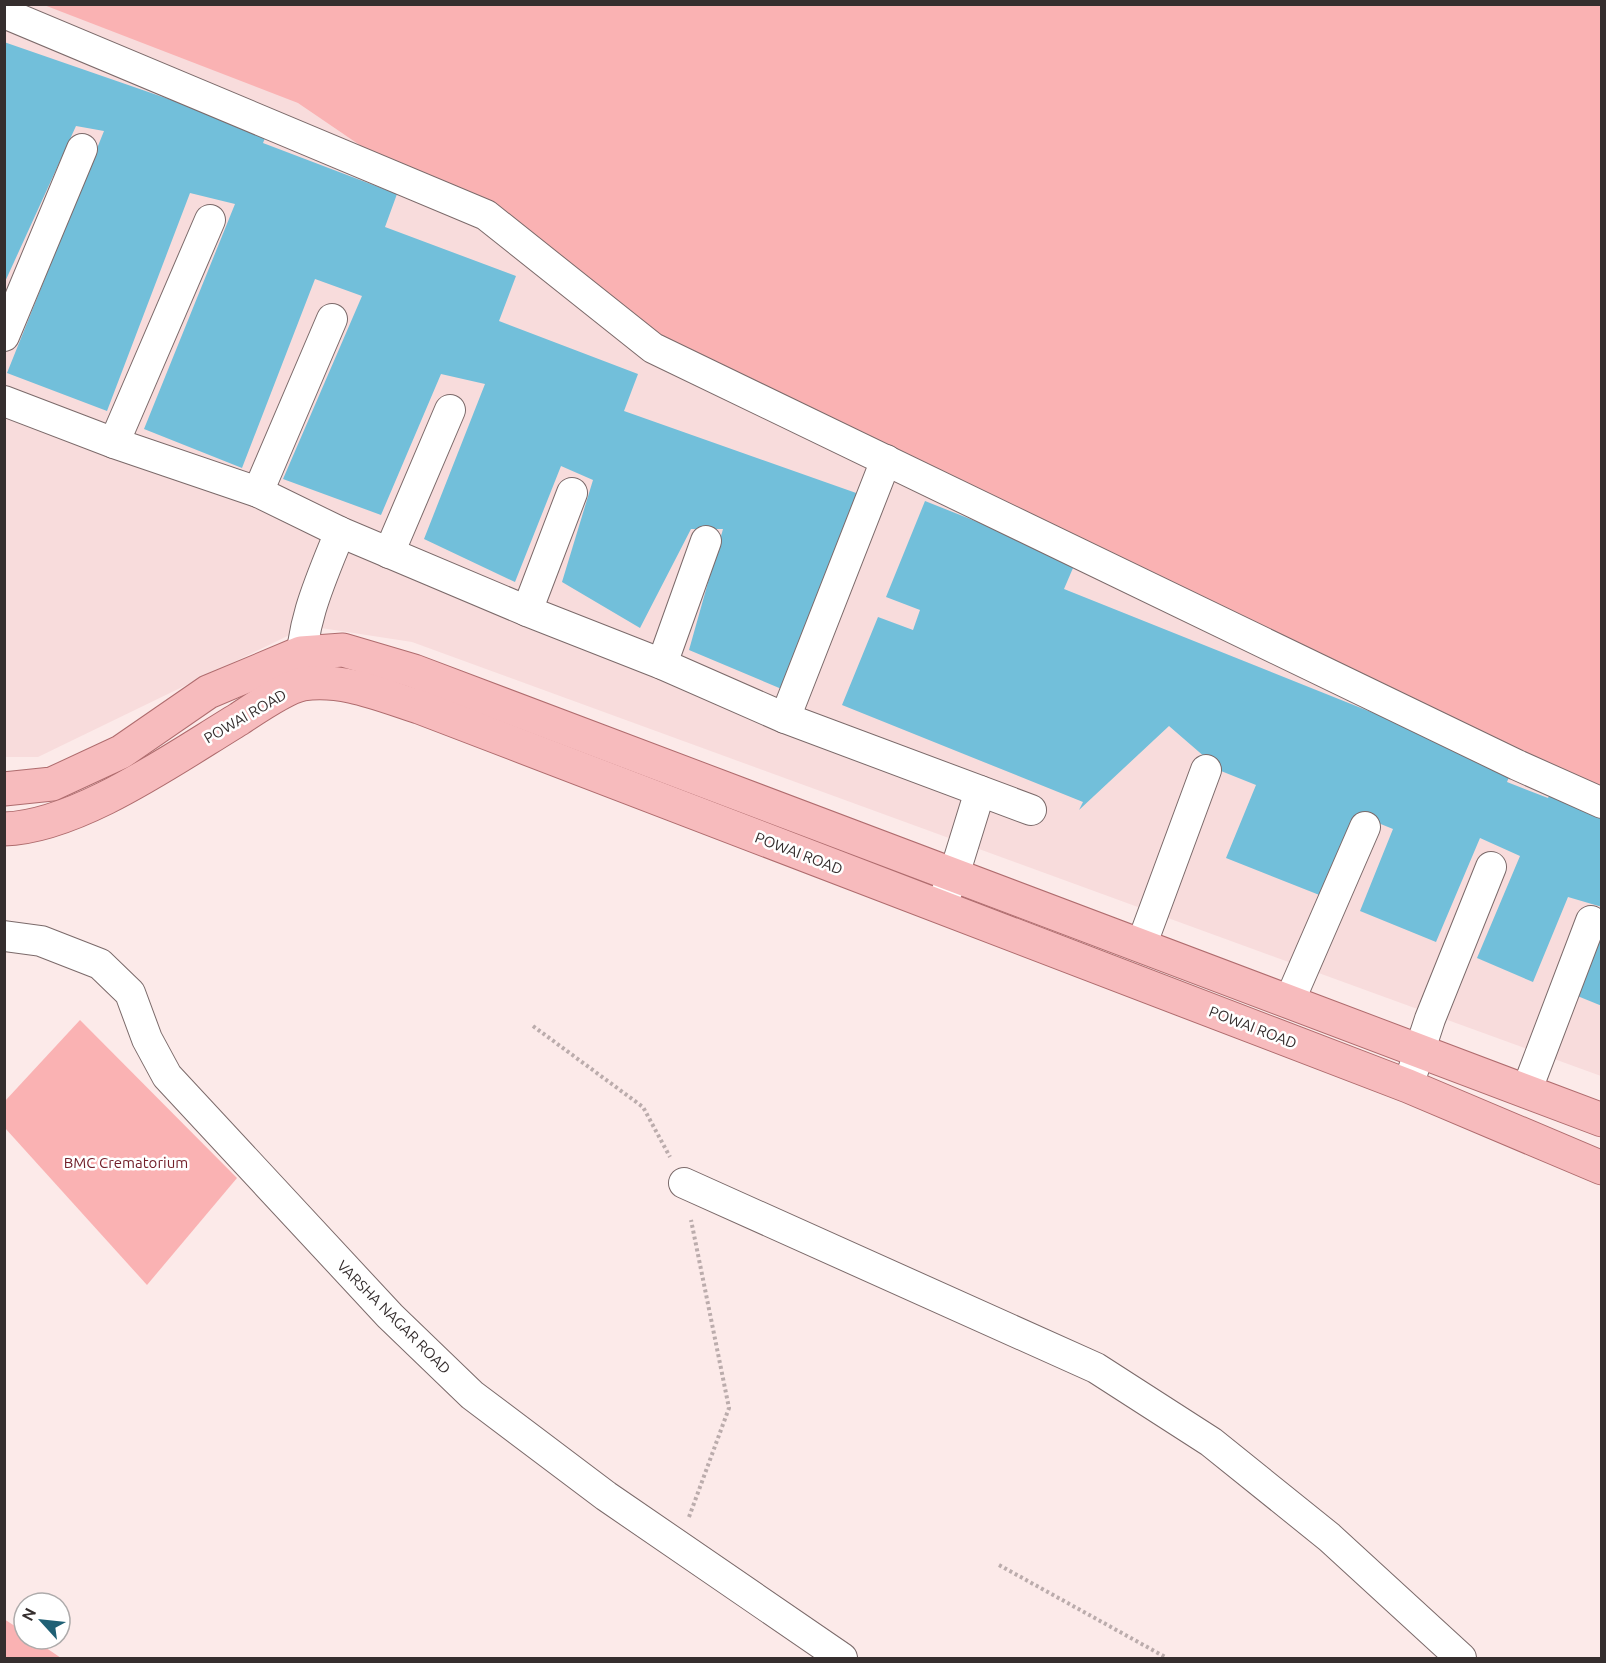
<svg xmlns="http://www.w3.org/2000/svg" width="1606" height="1663" viewBox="0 0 1606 1663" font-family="Ubuntu,sans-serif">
	<rect width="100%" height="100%" fill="#fceae9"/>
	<polygon fill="#f8dcdc" points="5,5 73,5 260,72 1601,769 1601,1076 412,642 308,626 38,757 5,757"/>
	<g fill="#fab2b3">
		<polygon points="44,5 1601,5 1601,804 737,402 298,103"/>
		<polygon points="80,1020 237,1178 147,1285 5,1128 5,1101"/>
		<polygon points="4,1619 24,1632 24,1639 33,1639 61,1658 5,1658"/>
	</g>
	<g fill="#72bfda">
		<polygon points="4,42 267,133 263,143 397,194 385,227 516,276 499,321 638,374 624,411 859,494 784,690 689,650 723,529 691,529 640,628 562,582 593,480 561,466 515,582 424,539 485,384 441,374 381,515 283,479 362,296 315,279 242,468 144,429 235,204 190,193 107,411 7,373 104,131 76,126 4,284"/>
		<polygon points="925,501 1076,561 1064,589 1441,740 1514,765 1507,782 1548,798 1554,786 1602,808 1602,907 1568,897 1533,982 1477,958 1520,856 1480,838 1436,942 1360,911 1393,829 1361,816 1327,898 1226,858 1256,785 1221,771 1169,726 1079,810 1083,802 842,705 878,617 913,630 920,610 886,597"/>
		<polygon points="1602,929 1602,1006 1575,995"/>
	</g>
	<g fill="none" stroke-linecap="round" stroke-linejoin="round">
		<g stroke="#7b6a6a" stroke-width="32">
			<g id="minor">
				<polyline points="4,13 486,215 653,348 1517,765 1602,803"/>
				<polyline points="4,336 82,149"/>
				<polyline points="4,401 114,443 258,492 340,532 527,611 662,664 785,718 1031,810"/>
				<polyline points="114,443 210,220"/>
				<polyline points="258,492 332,319"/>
				<polyline points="389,553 450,410"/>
				<polyline points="527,611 572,493"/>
				<polyline points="662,664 706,541"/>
				<path d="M301,675C300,624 321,579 340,532"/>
				<polyline points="785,718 886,460"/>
				<polyline points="940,907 954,875 980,791"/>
				<polyline points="4,936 41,941 100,964 130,993 147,1039 167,1076 390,1316 472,1395 606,1496 842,1658"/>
				<polyline points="1141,946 1206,770"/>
				<polyline points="1289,1002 1365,827"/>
				<polyline points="1408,1086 1430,1019 1491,867"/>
				<polyline points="1526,1092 1591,921"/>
				<polyline points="684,1183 1096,1368 1211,1442 1329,1537 1461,1658"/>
			</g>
		</g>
		<g stroke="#af6c6e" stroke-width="35">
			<g id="major">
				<polyline points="4,789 52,784 121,752 208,692 301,653 343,650 414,671 1602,1120"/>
				<path d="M4,829C78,827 176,757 239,719C254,709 286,687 303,684C343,678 381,695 419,707L1408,1086L1602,1168"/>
			</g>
		</g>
		<g stroke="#bbacac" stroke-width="4" stroke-dasharray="3 3" stroke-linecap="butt">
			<polyline points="533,1026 643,1107 670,1157"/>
			<polyline points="689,1517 729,1408 691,1220"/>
			<polyline points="999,1565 1167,1658"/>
		</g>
		<use href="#minor" stroke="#fff" stroke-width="30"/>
		<use href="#major" stroke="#f7bbbd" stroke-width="33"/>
	</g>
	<g text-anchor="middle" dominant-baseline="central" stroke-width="5" stroke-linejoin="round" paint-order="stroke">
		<g font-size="15" fill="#352e2e" stroke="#fff">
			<text transform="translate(245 716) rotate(-30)">POWAI ROAD</text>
			<text transform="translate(799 853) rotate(21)">POWAI ROAD</text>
			<text transform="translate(1253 1027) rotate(21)">POWAI ROAD</text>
			<text transform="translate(394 1317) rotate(45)">VARSHA NAGAR ROAD</text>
		</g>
		<g font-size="15" fill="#73202a" stroke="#fff">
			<text x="126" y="1162">BMC Crematorium</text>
		</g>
	</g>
	<rect width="1606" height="1663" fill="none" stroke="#352e2e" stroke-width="12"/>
	<g transform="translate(42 1621) rotate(297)"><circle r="28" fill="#ffffff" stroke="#aeabab" stroke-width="1.5"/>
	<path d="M0-4.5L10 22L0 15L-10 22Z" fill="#1f6075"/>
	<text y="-9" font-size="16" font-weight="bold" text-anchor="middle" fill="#352e2e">N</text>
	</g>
</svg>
